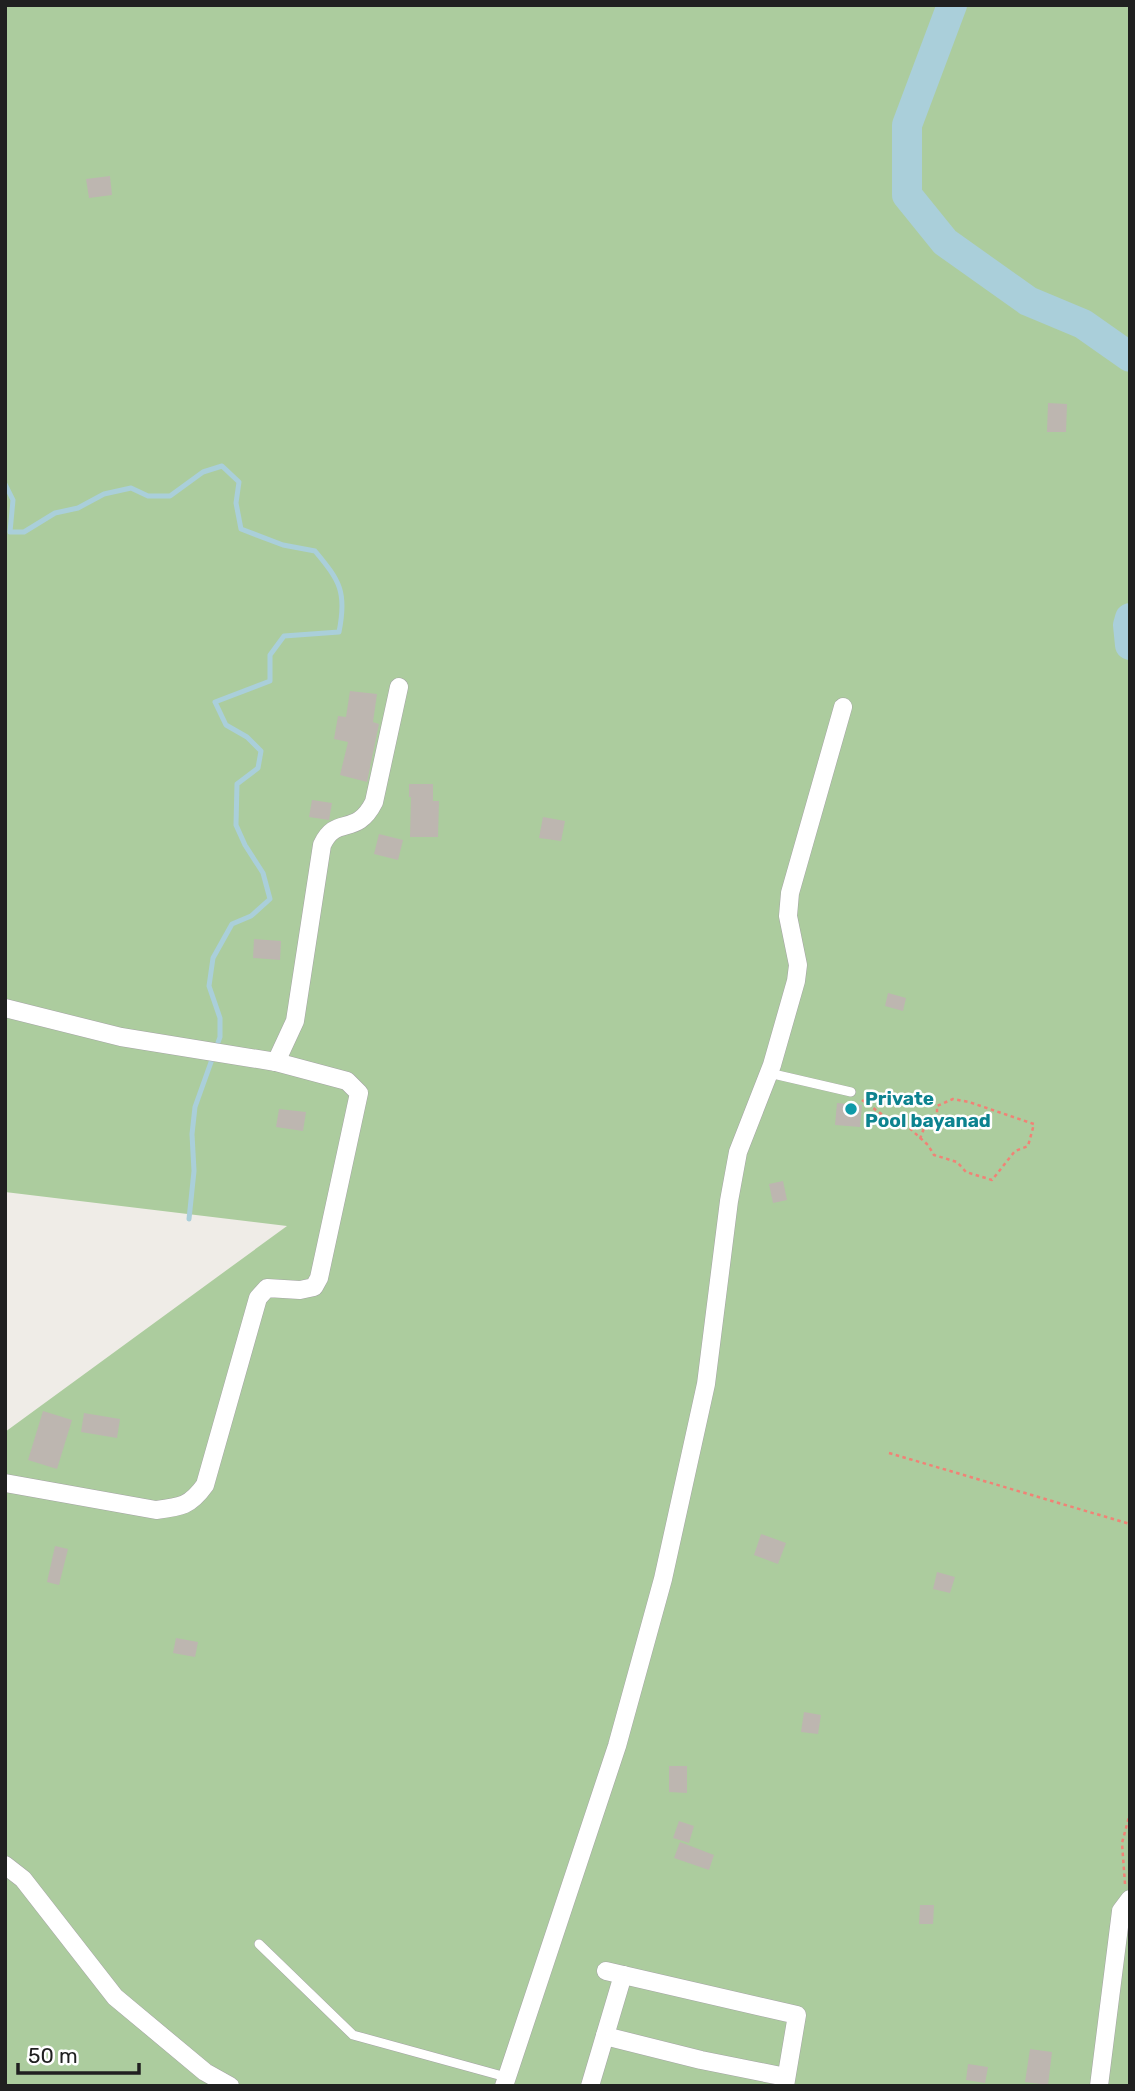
<svg xmlns="http://www.w3.org/2000/svg" width="1135" height="2091" viewBox="0 0 1135 2091" font-family="Rubik,sans-serif">
	<rect width="100%" height="100%" fill="#efece7"/>
	<polygon fill="#accc9e" points="5,5 1130,5 1130,2086 5,2086 5,1432 287,1226 5,1192"/>
	<g fill="none" stroke-linecap="round" stroke-linejoin="round">
		<path stroke="#aacfda" stroke-width="5" d="M5,484L13,500L10,532H24L55,513L78,508L104,494L131,488L148,496H170L203,472L222,466L239,482L236,503L241,529L283,545L315,551C340,581 347,592 339,632L284,636L270,655V681L215,702L226,725L247,737L261,751L258,768L237,784L236,825L245,845L263,873L270,899L251,916L232,924L213,958L209,986L220,1018V1037L195,1107L192,1134L194,1171L189,1219"/>
		<g stroke="#aacfda" stroke-width="30">
			<polyline points="952,5 907,125 907,195 945,242 1028,301 1083,324 1130,357"/>
			<polyline points="1130,618 1128,625 1130,645"/>
		</g>
	</g>
	<g fill="#bdb6b0">
		<polygon points="110,176 112,195 89,198 86,179"/>
		<polygon points="1048,403 1067,404 1066,432 1047,432"/>
		<polygon points="350,691 377,694 373,722 379,724 367,782 340,775 348,742 334,739 338,716 346,717"/>
		<polygon points="409,784 433,784 433,801 439,801 438,837 410,837 411,797 409,797"/>
		<polygon points="312,800 332,803 329,820 309,817"/>
		<polygon points="543,817 565,821 561,841 539,838"/>
		<polygon points="379,834 403,840 398,860 374,854"/>
		<polygon points="254,939 281,941 280,960 253,958"/>
		<polygon points="888,993 906,998 903,1011 885,1006"/>
		<polygon points="837,1103 862,1105 860,1127 835,1125"/>
		<polygon points="279,1109 306,1112 303,1131 276,1127"/>
		<polygon points="783,1181 787,1200 773,1203 769,1184"/>
		<polygon points="43,1411 72,1420 57,1469 28,1460"/>
		<polygon points="84,1413 120,1419 117,1438 81,1432"/>
		<polygon points="761,1534 786,1543 778,1564 754,1555"/>
		<polygon points="55,1546 68,1549 59,1585 47,1582"/>
		<polygon points="937,1572 955,1577 950,1593 933,1589"/>
		<polygon points="176,1638 198,1642 195,1657 173,1653"/>
		<polygon points="804,1712 821,1715 818,1734 801,1732"/>
		<polygon points="669,1766 687,1766 687,1793 669,1792"/>
		<polygon points="679,1821 694,1826 689,1843 673,1838"/>
		<polygon points="680,1842 714,1855 709,1870 674,1858"/>
		<polygon points="920,1905 934,1905 933,1924 919,1924"/>
		<polygon points="1030,2049 1052,2052 1048,2085 1025,2082"/>
		<polygon points="968,2064 988,2067 985,2083 966,2080"/>
	</g>
	<g fill="none" stroke-linecap="round" stroke-linejoin="round">
		<g stroke="#a4a4a4" stroke-width="10">
			<g id="service">
				<polyline points="769,1073 851,1092"/>
				<polyline points="259,1944 353,2035 506,2077"/>
			</g>
		</g>
		<g stroke="#a4a4a4" stroke-width="19">
			<g id="minor">
				<path d="M5,1008L121,1037L276,1062L347,1081L359,1093L319,1278L314,1287L300,1290L267,1288L258,1298L205,1485C190,1506 181,1507 156,1510L5,1483"/>
				<path d="M276,1062L295,1021L322,845C336,814 356,838 374,802L399,687"/>
				<polyline points="5,1865 23,1879 115,1997 205,2072 230,2086"/>
				<polyline points="606,1971 797,2015 785,2086"/>
				<polyline points="605,2036 701,2060 786,2077"/>
				<polyline points="504,2086 617,1746 663,1579 706,1384 729,1201 738,1152 772,1065 796,981 798,965 788,916 790,893 843,707"/>
				<polyline points="590,2086 623,1975"/>
				<polyline points="1099,2086 1121,1911 1130,1899"/>
			</g>
		</g>
		<g stroke="#f18276" stroke-width="2.5" stroke-dasharray="3.5 3.5" stroke-linecap="butt">
			<polyline points="862,1100 883,1115 905,1124 928,1145 934,1155 957,1162 966,1172 992,1180 1015,1151 1028,1146 1034,1124 969,1102 953,1099 937,1106 937,1121 924,1128 920,1139"/>
			<polyline points="889,1453 1130,1524"/>
			<polyline points="1125,1884 1122,1843 1130,1813"/>
		</g>
		<use href="#service" stroke="#fff" stroke-width="9"/>
		<use href="#minor" stroke="#fff" stroke-width="18"/>
	</g>
	<circle fill="#0f9aa8" stroke="#fff" stroke-width="2.5" cx="851" cy="1109" r="7"/>
	<g text-anchor="middle" dominant-baseline="central" stroke-width="5" stroke-linejoin="round" paint-order="stroke">
		<g font-size="19" font-weight="bold" fill="#0d838f" stroke="#fff" text-anchor="start">
			<text x="865" y="1098">Private<tspan x="865" dy="22">Pool bayanad</tspan></text>
		</g>
	</g>
	<rect width="1135" height="2091" fill="none" stroke="#202020" stroke-width="14"/>
	<path d="M18 2063v10h121v-10" fill="none" stroke="#202020" stroke-width="3.5"/>
	<text x="28" y="2063" font-size="21" fill="#202020" stroke="#ffffff" stroke-width="5" paint-order="stroke">50 m</text>
</svg>
